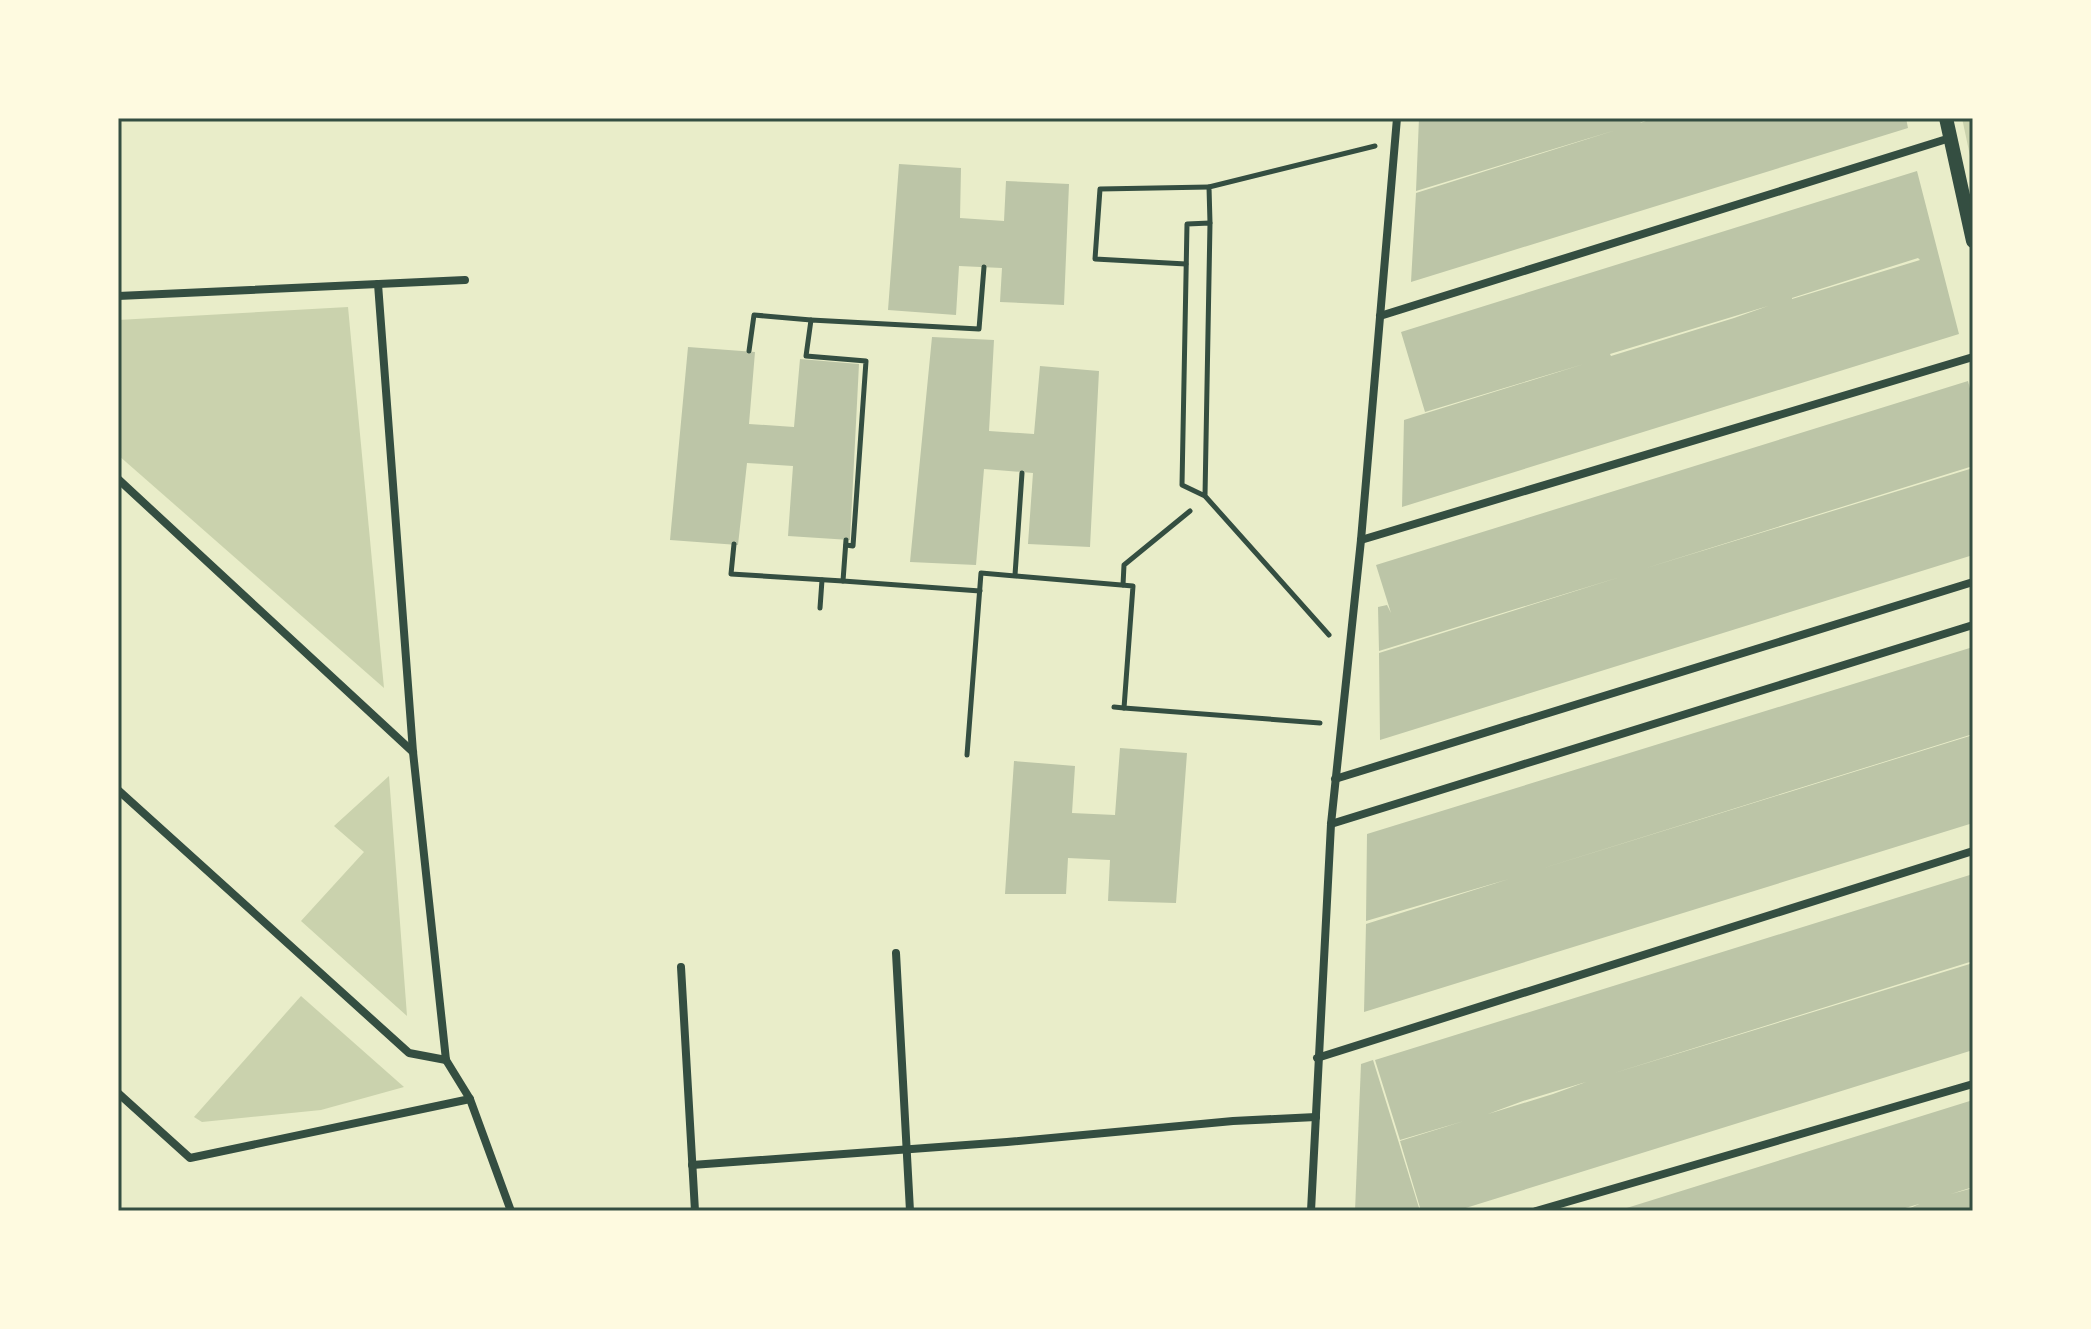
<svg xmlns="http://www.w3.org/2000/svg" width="2091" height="1329" viewBox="0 0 2091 1329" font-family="'Roboto Condensed',sans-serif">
	<rect width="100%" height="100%" fill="#e9edc9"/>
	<g fill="#cad2ad">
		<polygon points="1962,118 1973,118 1973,170"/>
		<polygon points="348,307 384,688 118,455 118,320"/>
		<polygon points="389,776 407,1016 301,921 364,852 334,826"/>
		<polygon points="301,996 404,1087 321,1110 202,1122 194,1117"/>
	</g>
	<g fill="#bcc5a7" fill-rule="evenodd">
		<polygon points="1419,118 1649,118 1640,123 1655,118 1906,118 1908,128 1411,282 1416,193 1616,130 1416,191"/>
		<polygon points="899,164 961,168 960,218 1004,221 1006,181 1069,184 1064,305 1000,302 1002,268 959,266 956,315 888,310"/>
		<path d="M1917,171L1959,334L1402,507L1404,420L1584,364L1425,412L1401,332ZM1918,258L1920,260L1792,299V298ZM1768,306L1734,318L1611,356L1610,354Z"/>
		<polygon points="932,337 994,340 989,431 1034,434 1040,366 1099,371 1090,547 1028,544 1033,473 984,469 976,565 910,562"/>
		<polygon points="688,347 755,352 749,424 794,427 800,359 859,364 850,540 788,536 793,466 747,463 738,545 670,540"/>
		<polygon points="1968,381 1973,400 1973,466 1643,569 1973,468 1973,555 1380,740 1379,653 1620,577 1379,651 1378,607 1387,605 1391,613 1376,565"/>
		<polygon points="1973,647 1973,734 1534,871 1973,735 1973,823 1364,1012 1366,924 1509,879 1366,921 1367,834"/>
		<polygon points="1120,748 1187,753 1176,903 1108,901 1110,860 1068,858 1066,894 1005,894 1014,761 1075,766 1072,813 1115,815"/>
		<path d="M1973,874V961L1611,1074L1973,963V1050L1456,1211H1421L1400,1141L1464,1121L1400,1140L1375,1060ZM1586,1082L1553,1094L1488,1114L1523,1101Z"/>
		<polygon points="1373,1060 1398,1140 1420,1211 1355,1211 1361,1064"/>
		<polygon points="1973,1100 1973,1187 1951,1194 1973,1188 1973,1211 1904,1211 1919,1204 1895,1211 1617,1211"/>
	</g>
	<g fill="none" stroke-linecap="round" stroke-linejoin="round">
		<g stroke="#344e41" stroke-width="5">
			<polyline points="1210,223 1209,187 1375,146"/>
			<polyline points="1186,264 1095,259 1100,189 1209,187"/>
			<polyline points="749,351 754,315 811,320"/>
			<polyline points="1205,496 1182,485 1187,224 1210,223 1205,496 1329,635"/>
			<polyline points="846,540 843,581 980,591"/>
			<polyline points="734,544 731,574 843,581"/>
			<polyline points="846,545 853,546 866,361 806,356 811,320 979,329 984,267"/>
			<polyline points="1015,575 1022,473"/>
			<polyline points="1123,585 1124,565 1190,511"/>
			<polyline points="820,608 822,580"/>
			<polyline points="1114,707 1124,708"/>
			<polyline points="967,755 981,573 1133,586 1124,708 1320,723"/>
		</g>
		<g stroke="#344e41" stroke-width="8">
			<polyline points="378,284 413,752 446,1060 470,1099 511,1211"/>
			<polyline points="118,296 465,280"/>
			<polyline points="1380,316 1950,138"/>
			<polyline points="118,479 413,752"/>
			<polyline points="1361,540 1973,357"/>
			<polyline points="1335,779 1973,582"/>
			<polyline points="118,790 409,1053 446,1060"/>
			<polyline points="1331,824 1973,625"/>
			<polyline points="896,953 910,1211"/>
			<polyline points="681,967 695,1211"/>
			<polyline points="1317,1058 1973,851"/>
			<polyline points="118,1093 190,1158 470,1099"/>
			<polyline points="692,1165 1007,1142 1233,1121 1316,1117"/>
			<polyline points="1311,1211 1331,824 1361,540 1397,118"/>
			<polyline points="1536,1211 1973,1084"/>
		</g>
		<polyline stroke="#344e41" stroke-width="14" points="1946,118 1973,241"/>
	</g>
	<rect width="2091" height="1329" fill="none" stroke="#fefae0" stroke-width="240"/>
	<rect x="120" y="120" width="1851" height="1089" fill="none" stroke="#344e41" stroke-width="3"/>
</svg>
